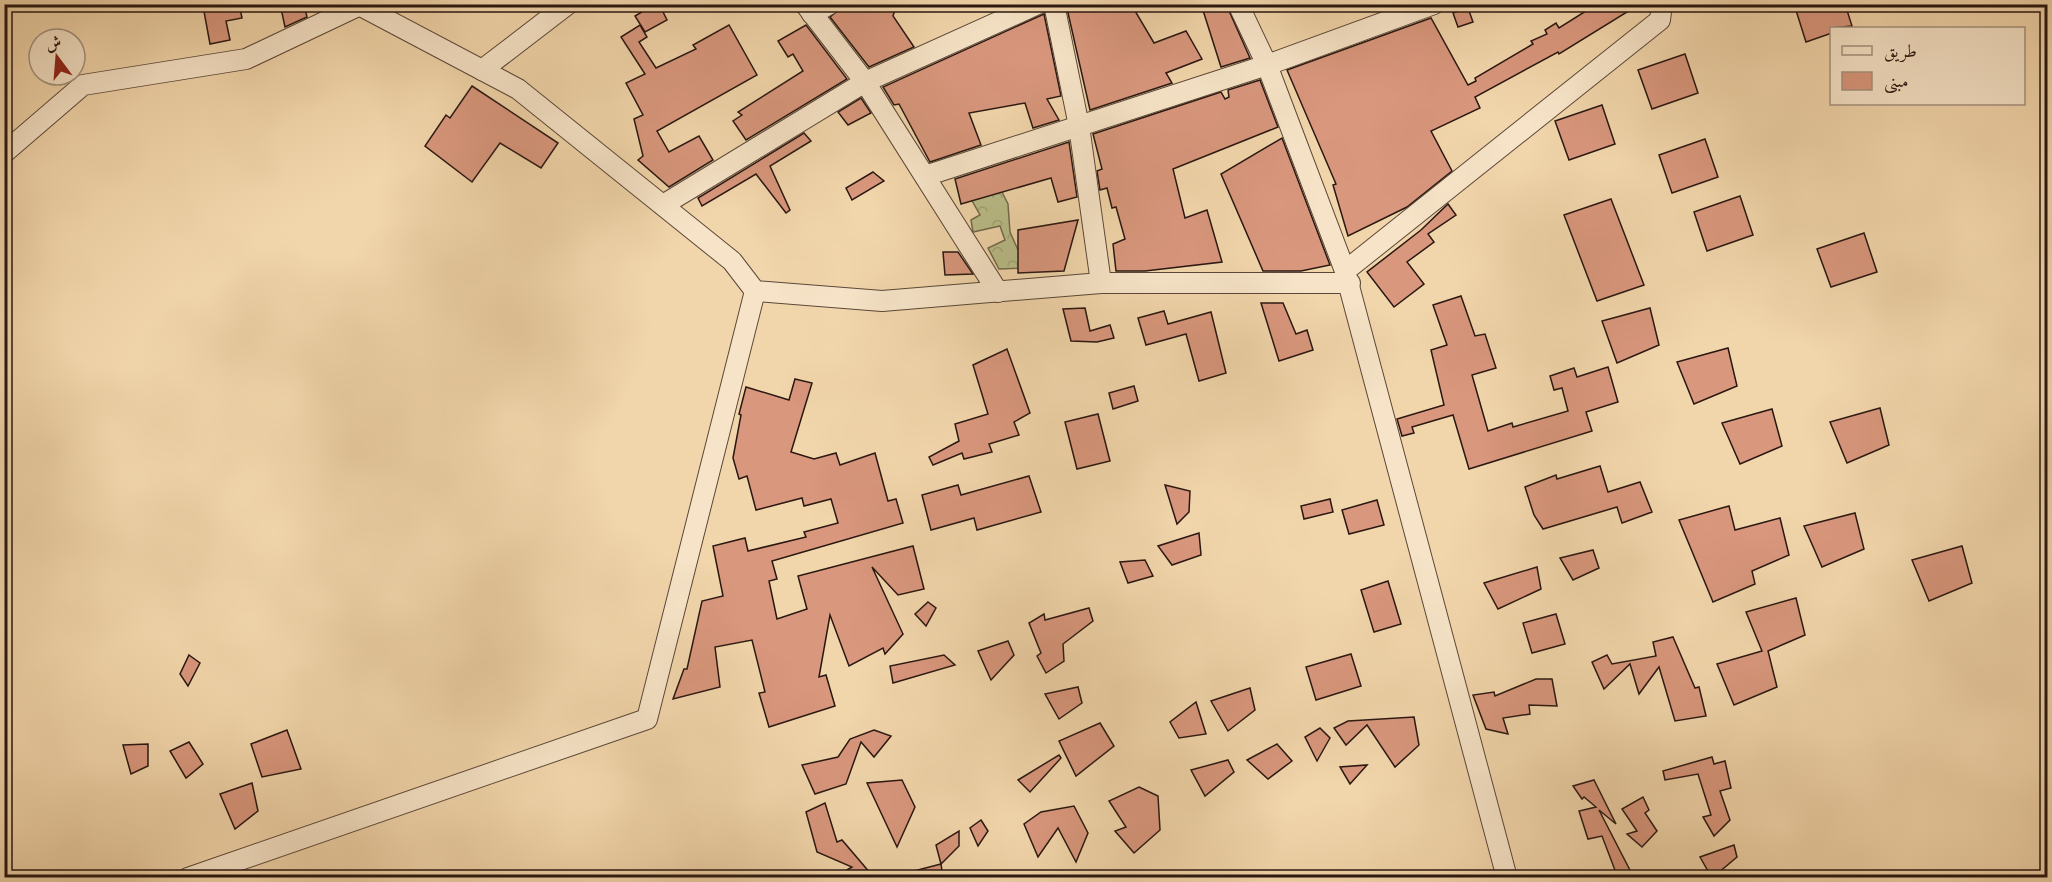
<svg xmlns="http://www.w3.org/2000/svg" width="2052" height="882" viewBox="0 0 2052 882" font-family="'Old Standard TT',Amiri,serif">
	<defs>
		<pattern id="forest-crowns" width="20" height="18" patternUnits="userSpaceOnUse" patternTransform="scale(1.5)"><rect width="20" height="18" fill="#babe89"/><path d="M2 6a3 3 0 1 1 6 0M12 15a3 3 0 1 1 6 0" fill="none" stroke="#a0a375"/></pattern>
	</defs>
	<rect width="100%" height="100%" fill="#f2d6ab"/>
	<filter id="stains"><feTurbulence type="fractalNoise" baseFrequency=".00333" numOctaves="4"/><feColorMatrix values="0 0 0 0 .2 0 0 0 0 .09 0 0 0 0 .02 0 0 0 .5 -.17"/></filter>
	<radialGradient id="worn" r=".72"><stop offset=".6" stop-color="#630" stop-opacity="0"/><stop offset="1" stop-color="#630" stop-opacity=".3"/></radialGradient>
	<polygon fill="url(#forest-crowns)" stroke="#726a4d" stroke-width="1.5" points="1002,192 1008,204 1010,232 1026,268 999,269 988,248 1005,240 1000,226 973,232 971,220 980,215 970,197"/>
	<g fill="#d9977d" stroke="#291711" stroke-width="1.5">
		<polygon points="211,4 239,4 242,18 226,21 230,40 210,44 203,6"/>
		<polygon points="280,4 304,4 307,17 285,27"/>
		<polygon points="655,4 659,4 667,20 645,32 635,16"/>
		<polygon points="846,4 897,4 893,16 914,47 869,67 830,17"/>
		<polygon points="1066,4 1131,4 1154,43 1186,31 1202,59 1166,73 1172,83 1090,110"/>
		<polygon points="1201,4 1226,4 1250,58 1221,67"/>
		<polygon points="1597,4 1640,4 1559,54 1558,52 1475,97 1480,108 1431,131 1452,171 1407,207 1348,236 1333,185 1336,184 1287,70 1431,18 1468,85 1476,81 1475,78 1533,44 1531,41 1547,34 1545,30 1556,23 1559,28"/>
		<polygon points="1794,4 1845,4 1852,26 1832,28 1832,33 1806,42"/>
		<polygon points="1468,8 1473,22 1458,27 1453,13"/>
		<polygon points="1044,14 1061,96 1047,99 1059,120 1033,128 1025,103 969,113 981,145 930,162 899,104 894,105 883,87"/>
		<polygon points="640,25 647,37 639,42 656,68 696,49 693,45 729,25 757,75 657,131 669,152 699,136 713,160 669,187 638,160 643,156 634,119 643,115 626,83 645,74 621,37"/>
		<polygon points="806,25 847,79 746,140 733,121 742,115 738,112 803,71 793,54 788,57 778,41"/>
		<polygon points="1685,54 1698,93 1652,109 1638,70"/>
		<polygon points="1260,80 1278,127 1173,169 1185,218 1207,210 1222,262 1145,271 1116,271 1113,244 1125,239 1116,207 1112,208 1107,188 1100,190 1097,171 1102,169 1093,134 1221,92 1225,99 1229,97 1228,90"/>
		<polygon points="472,86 558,143 541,168 500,143 472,182 425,146 446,115 450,118"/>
		<polygon points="861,98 871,113 848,125 838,112"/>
		<polygon points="1602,105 1615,144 1569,160 1555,121"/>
		<polygon points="804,133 811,141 770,166 790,210 786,213 756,174 702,206 698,198"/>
		<polygon points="1282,138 1330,265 1301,271 1263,271 1221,174"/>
		<polygon points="1705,139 1718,177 1672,193 1659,155"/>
		<polygon points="1069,142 1077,197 1058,202 1051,178 961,204 955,179"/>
		<polygon points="873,172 884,181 852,200 846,188"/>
		<polygon points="1740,196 1753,235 1707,251 1694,212"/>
		<polygon points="1611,199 1644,285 1597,301 1564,215"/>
		<polygon points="1448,204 1456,215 1428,234 1434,242 1407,262 1424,284 1394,307 1367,272 1421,230"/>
		<polygon points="1078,220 1064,271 1018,273 1018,230"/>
		<polygon points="1864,233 1877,272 1831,287 1817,249"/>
		<polygon points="943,252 958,252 973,274 945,275"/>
		<polygon points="1461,296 1475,336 1485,334 1496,368 1472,375 1488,431 1512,423 1513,427 1568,411 1562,388 1554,390 1550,376 1574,368 1577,377 1608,367 1618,402 1586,412 1592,431 1469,469 1453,415 1412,427 1414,433 1402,436 1397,419 1444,405 1431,350 1447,345 1433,305"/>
		<polygon points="1261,303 1283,303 1296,334 1307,330 1313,350 1279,361"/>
		<polygon points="1085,308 1090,331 1110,325 1114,338 1097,342 1071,341 1063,309"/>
		<polygon points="1650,308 1659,345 1617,363 1602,321"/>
		<polygon points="1164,311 1168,324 1211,312 1226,373 1199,381 1186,334 1146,345 1138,318"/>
		<polygon points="1728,348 1737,386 1694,404 1677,362"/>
		<polygon points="1007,349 1030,413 1014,422 1019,435 989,444 992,452 964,459 962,453 933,465 929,457 959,441 955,424 988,414 973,365"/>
		<polygon points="795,379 812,383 791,452 814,459 836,453 840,465 875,453 888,501 896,499 903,523 772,561 777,579 769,581 777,619 807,609 798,576 913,546 924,589 898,595 872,567 903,634 885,654 883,648 849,666 830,615 819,677 826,675 835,706 769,727 759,693 765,692 752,640 715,647 720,687 673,699 684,669 687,669 702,601 723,596 713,546 745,538 748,551 806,537 804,532 838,523 831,499 804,506 802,498 756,510 747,476 739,479 733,458 741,415 739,414 746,387 789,400"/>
		<polygon points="1134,386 1138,401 1113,409 1109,393"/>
		<polygon points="1880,408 1889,445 1847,463 1830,422"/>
		<polygon points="1772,409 1782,446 1740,464 1722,423"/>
		<polygon points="1098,414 1110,461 1077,469 1065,422"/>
		<polygon points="1600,466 1608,492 1640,482 1652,512 1622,523 1617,507 1543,529 1534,515 1525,487 1556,475 1557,479"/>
		<polygon points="1029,476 1041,512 977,530 974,518 931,530 922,495 958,485 961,495"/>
		<polygon points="1165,485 1190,491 1189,512 1177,524"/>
		<polygon points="1330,499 1333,512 1304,519 1301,506"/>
		<polygon points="1377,500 1384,525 1349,534 1342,510"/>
		<polygon points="1729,506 1735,530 1780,518 1789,555 1752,571 1755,584 1713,602 1679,520"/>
		<polygon points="1855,513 1864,549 1822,567 1804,526"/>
		<polygon points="1199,533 1201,555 1172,565 1158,546"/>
		<polygon points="1962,546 1972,583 1929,601 1912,560"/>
		<polygon points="1593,550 1599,568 1573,580 1560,558"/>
		<polygon points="1145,560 1153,576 1128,583 1120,562"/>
		<polygon points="1537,567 1541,589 1498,609 1484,583"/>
		<polygon points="1388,581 1401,624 1374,632 1361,590"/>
		<polygon points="1796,598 1805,635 1768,651 1777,687 1734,705 1717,664 1762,651 1746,612"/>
		<polygon points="928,602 936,608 926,626 915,614"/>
		<polygon points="1089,608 1093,621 1063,644 1064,661 1046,673 1037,656 1041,653 1029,623 1044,614 1045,620"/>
		<polygon points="1556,614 1565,644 1532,653 1523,623"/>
		<polygon points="1673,637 1695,688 1699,687 1706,716 1675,721 1659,667 1639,694 1630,664 1604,689 1592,662 1607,655 1612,664 1656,656 1653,642"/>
		<polygon points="1008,641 1014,655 991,680 978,651"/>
		<polygon points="1351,654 1361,686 1316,700 1306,667"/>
		<polygon points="189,655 200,663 188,686 180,674"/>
		<polygon points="944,655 955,665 893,683 890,666"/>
		<polygon points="1536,679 1552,679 1557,706 1529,705 1530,714 1503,718 1508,734 1486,729 1473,695 1494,692 1495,696"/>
		<polygon points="1078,687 1082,703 1059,719 1045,694"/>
		<polygon points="1250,688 1255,710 1228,731 1211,701"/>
		<polygon points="1196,702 1206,734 1179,738 1170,722"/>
		<polygon points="1414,717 1419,745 1395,767 1367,725 1346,745 1334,728 1348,721"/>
		<polygon points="1100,723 1114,746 1076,776 1059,741"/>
		<polygon points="1320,728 1330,738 1317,761 1305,737"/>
		<polygon points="287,730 301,769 262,777 251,744"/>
		<polygon points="874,730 891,736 874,757 861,742 846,784 815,794 802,765 838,757 850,739"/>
		<polygon points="189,742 203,764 186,778 170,751"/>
		<polygon points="148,744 148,766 131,774 123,745"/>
		<polygon points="1277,744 1292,761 1268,779 1247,760"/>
		<polygon points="1059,755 1061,758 1030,792 1018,780"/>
		<polygon points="1712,757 1714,764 1725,761 1731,788 1720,791 1730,820 1714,836 1703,817 1711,815 1698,774 1665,780 1663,771"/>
		<polygon points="1228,760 1234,772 1205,796 1191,770"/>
		<polygon points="1367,765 1350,784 1340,767"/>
		<polygon points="902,780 915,807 897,847 867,783"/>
		<polygon points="1594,780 1616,824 1599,810 1634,878 1618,878 1602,836 1588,839 1579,811 1596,807 1584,797 1582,799 1573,786"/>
		<polygon points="252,783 258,811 235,829 220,794"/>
		<polygon points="1139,787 1158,796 1160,830 1134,853 1115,831 1126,827 1109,801"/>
		<polygon points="1643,797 1649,810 1645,813 1657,831 1642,847 1627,834 1637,831 1622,809"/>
		<polygon points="825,803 837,842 842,840 871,874 868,873 871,878 833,878 852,867 817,852 806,812"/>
		<polygon points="1074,806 1088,833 1076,862 1058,828 1038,857 1024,824 1041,812"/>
		<polygon points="981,820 988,831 978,846 970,828"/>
		<polygon points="959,831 959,846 941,864 936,845"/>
		<polygon points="1734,845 1737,857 1712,878 1700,857"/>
		<polygon points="941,864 943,878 907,878 906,873"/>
	</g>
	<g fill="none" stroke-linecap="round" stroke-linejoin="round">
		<g stroke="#5b4738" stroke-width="22">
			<g id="minor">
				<polyline points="357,4 518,89 732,261 755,291 882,301 1101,283 1350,283"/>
				<polyline points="805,4 865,82 998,292"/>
				<polyline points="1054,4 1079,126 1101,283"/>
				<polyline points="1238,4 1267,65 1345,271"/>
				<polyline points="812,14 830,4"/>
				<polyline points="482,70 568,4"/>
				<polyline points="4,153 83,85 246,59 358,6"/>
				<polyline points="925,176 1267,65 1434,4"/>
				<polyline points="663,205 865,82 1038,4"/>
				<polyline points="188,878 647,719 755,291"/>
				<polyline points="1507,878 1345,271 1660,20 1662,4"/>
			</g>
		</g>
		<use href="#minor" stroke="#f7e4c8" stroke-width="20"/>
	</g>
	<rect width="2052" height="882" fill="none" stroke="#f2d6ab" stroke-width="24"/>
	<rect x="6" y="6" width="2040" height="870" fill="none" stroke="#291711" stroke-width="3"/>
	<rect x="12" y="12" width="2028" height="858" fill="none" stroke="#291711" stroke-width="1.5"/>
	<rect x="1830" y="27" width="195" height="78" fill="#f7e4c8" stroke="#a5927f" stroke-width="1.5"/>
	<rect x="1842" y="46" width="30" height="9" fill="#f7e4c8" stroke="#a5927f" stroke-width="1.5"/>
	<text x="1884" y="57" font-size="18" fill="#291711">طريق</text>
	<rect x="1842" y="72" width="30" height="18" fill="#d9977d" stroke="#a5927f" stroke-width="1.5"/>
	<text x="1884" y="87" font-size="18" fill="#291711">مبنى</text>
	<g transform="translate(57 57) rotate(344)"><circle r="28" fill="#f7e4c8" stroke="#a5927f" stroke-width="1.5"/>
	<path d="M0-4.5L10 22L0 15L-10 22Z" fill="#8f2418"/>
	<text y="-9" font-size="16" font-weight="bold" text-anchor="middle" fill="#291711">ش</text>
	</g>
	<rect width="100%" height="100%" filter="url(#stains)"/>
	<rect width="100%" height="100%" fill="url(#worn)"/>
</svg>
